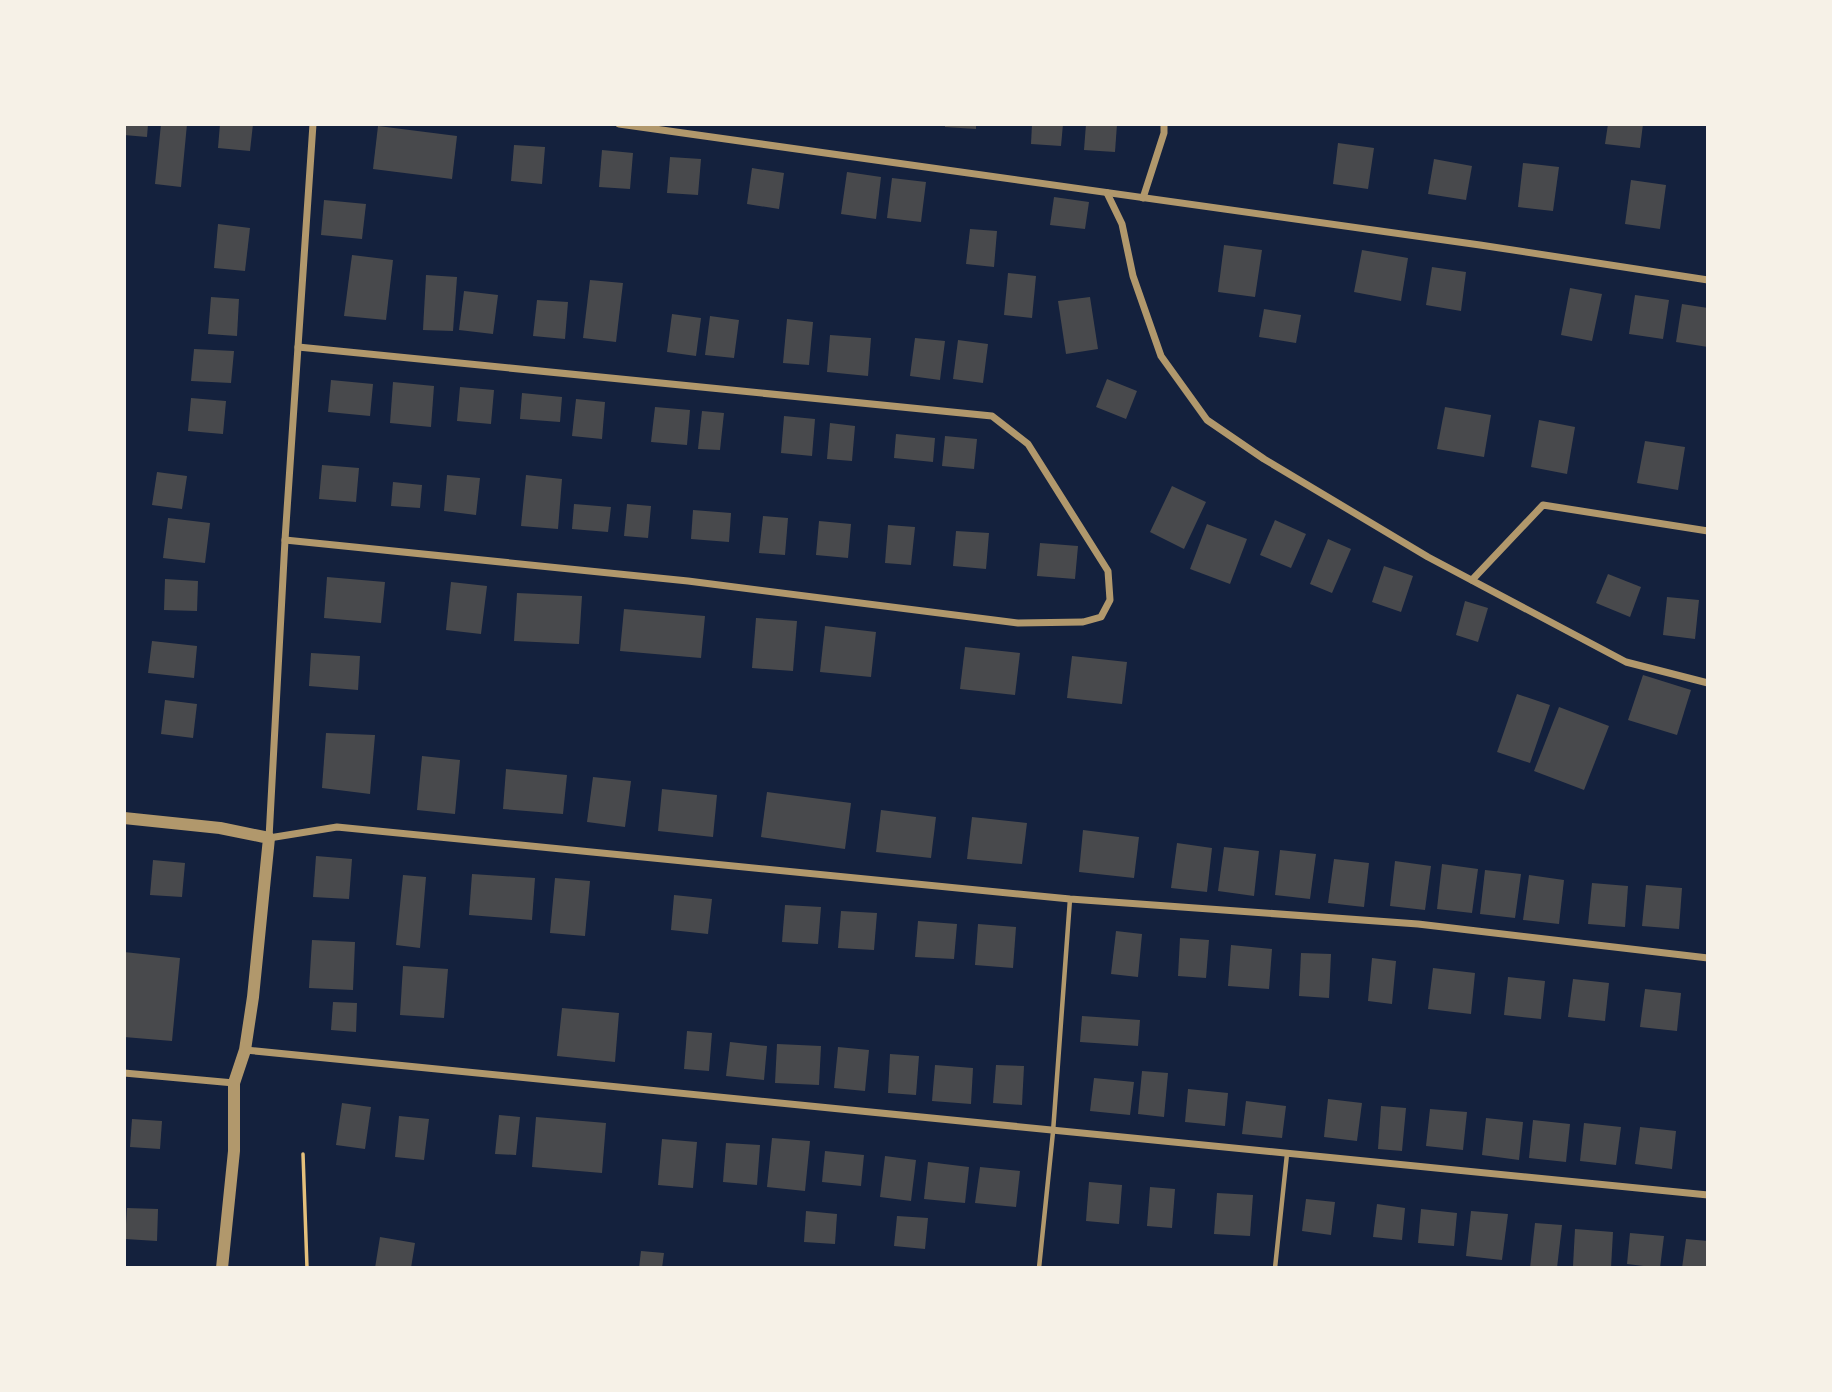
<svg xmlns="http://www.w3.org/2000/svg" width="1832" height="1392" viewBox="0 0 1832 1392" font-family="'Work Sans',sans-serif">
	<rect width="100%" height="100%" fill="#14213d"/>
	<g fill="#48494c">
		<polygon points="124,124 148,124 147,137 124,135"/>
		<polygon points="161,124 187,124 181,187 155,184"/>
		<polygon points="220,124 253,124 250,151 218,148"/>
		<polygon points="945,124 976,124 976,129 945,127"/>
		<polygon points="1032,124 1063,124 1061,146 1031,144"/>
		<polygon points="1086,124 1117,124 1115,152 1084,150"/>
		<polygon points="1608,124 1643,124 1640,148 1605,144"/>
		<polygon points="378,126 457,136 452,179 373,169"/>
		<polygon points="1338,143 1374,148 1368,189 1333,184"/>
		<polygon points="514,145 545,147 542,184 511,181"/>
		<polygon points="602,150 633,153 630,189 599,187"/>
		<polygon points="670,157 701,159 698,195 667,193"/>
		<polygon points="1434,159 1472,166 1466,200 1428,194"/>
		<polygon points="1523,163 1559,167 1553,211 1518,207"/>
		<polygon points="752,168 784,173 779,209 747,204"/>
		<polygon points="847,172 881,177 876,219 841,214"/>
		<polygon points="892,178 926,182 921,222 887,218"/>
		<polygon points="1631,180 1666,185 1660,229 1625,224"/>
		<polygon points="1054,197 1089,202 1085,229 1050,225"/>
		<polygon points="324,200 366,204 362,239 321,235"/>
		<polygon points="218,224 250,228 245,271 214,268"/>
		<polygon points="970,229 997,231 994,267 966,264"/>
		<polygon points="1224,245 1262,250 1255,297 1218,292"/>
		<polygon points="1362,250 1408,258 1401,301 1354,292"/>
		<polygon points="352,255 393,260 386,320 344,316"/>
		<polygon points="1432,267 1466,272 1461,311 1426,305"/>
		<polygon points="1008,273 1036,276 1032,318 1004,315"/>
		<polygon points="426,275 457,277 453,331 423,330"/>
		<polygon points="590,280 623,283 616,342 583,338"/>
		<polygon points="1570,288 1602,294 1592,341 1561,335"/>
		<polygon points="464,291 498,295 493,334 459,330"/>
		<polygon points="1635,295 1669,300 1663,339 1629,334"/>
		<polygon points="211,297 239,299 237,336 208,334"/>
		<polygon points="1090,297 1098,349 1066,354 1058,301"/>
		<polygon points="537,300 568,302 565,339 533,336"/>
		<polygon points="1682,304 1708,308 1708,347 1676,342"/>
		<polygon points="1264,309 1301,315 1296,343 1259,337"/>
		<polygon points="672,314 701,318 696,356 667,352"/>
		<polygon points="710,316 739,320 734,358 705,355"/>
		<polygon points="787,319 813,322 809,365 783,363"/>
		<polygon points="830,335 871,338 868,376 827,372"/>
		<polygon points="915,338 945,341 940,380 910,376"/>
		<polygon points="958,340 988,344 983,383 953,379"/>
		<polygon points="194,349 234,351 231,383 191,381"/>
		<polygon points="1107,379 1137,391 1126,419 1096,407"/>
		<polygon points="331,380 373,384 370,416 328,412"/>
		<polygon points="393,382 434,386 431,427 390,423"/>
		<polygon points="460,387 494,390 491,424 457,421"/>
		<polygon points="522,393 562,397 560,422 520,419"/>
		<polygon points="191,398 226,401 223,434 188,431"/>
		<polygon points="576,399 605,402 602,439 572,436"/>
		<polygon points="655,407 690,410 687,445 651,442"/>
		<polygon points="1445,407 1491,415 1484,457 1437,449"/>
		<polygon points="702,411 724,413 720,450 698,449"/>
		<polygon points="784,416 815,419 812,456 781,453"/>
		<polygon points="1539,420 1575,427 1567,474 1531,467"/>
		<polygon points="830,423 855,426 852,461 827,459"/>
		<polygon points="896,434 935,438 933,462 894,458"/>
		<polygon points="945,436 977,439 974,469 942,466"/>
		<polygon points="1645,441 1685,447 1678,490 1637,483"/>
		<polygon points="322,465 359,468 356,502 319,499"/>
		<polygon points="157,472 187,476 182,509 152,505"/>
		<polygon points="447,475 480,478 476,515 444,511"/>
		<polygon points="526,475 562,479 558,529 521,526"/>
		<polygon points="393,482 422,485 420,508 391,506"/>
		<polygon points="1172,486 1206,502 1184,549 1150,532"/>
		<polygon points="574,504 611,507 608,532 572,529"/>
		<polygon points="627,504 651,506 648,538 624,536"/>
		<polygon points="693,510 731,513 729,542 691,539"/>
		<polygon points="763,516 788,518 785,555 759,553"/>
		<polygon points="168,518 210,523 205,563 163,558"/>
		<polygon points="1275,520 1306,534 1291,568 1260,555"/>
		<polygon points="819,521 851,524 848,558 816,555"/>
		<polygon points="1207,524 1247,539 1230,584 1190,569"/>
		<polygon points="888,525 915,527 911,565 885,563"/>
		<polygon points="956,531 989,533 986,569 953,566"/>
		<polygon points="1328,539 1351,549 1332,593 1310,584"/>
		<polygon points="1040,543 1078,546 1075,579 1037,576"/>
		<polygon points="1384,566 1413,576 1401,612 1372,602"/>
		<polygon points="1608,574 1641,587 1630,617 1596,603"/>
		<polygon points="327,577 385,582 381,623 324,618"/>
		<polygon points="165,579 198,581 197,611 164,610"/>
		<polygon points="451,582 487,586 481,634 446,630"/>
		<polygon points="517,593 582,596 579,644 514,641"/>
		<polygon points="1667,597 1699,600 1695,639 1663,635"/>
		<polygon points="1465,601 1488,608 1478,642 1456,635"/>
		<polygon points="624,609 705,616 701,658 620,651"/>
		<polygon points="756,618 797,621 793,671 752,668"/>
		<polygon points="825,626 876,632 871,677 820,672"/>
		<polygon points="152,641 197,646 194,678 148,673"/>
		<polygon points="965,647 1020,653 1015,695 960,689"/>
		<polygon points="311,653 360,656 358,690 309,686"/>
		<polygon points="1072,656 1127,662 1122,704 1067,698"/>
		<polygon points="1643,675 1691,690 1677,735 1628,720"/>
		<polygon points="1517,694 1550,705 1530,763 1497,752"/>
		<polygon points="165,700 197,704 193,738 161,734"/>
		<polygon points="1559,707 1609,726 1584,790 1534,771"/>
		<polygon points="326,733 375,735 370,794 322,788"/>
		<polygon points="422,756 460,760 455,814 417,810"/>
		<polygon points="506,769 567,775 563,814 503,809"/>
		<polygon points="593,777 631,781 625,827 587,822"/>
		<polygon points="662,789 717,795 713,837 658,831"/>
		<polygon points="767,792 851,803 845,849 761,837"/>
		<polygon points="881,810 936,817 931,858 876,852"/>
		<polygon points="972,817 1027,823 1022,864 967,859"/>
		<polygon points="1083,830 1139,837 1134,878 1079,872"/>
		<polygon points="1177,843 1212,848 1207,892 1171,888"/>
		<polygon points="1224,847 1259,851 1254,896 1218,891"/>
		<polygon points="1280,850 1316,854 1310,899 1275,895"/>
		<polygon points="316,856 352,859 349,899 313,897"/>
		<polygon points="1334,859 1369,863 1364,907 1328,903"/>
		<polygon points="153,860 185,863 182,897 150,895"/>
		<polygon points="1395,861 1431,866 1425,910 1390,906"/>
		<polygon points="1442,864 1478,869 1472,913 1437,909"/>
		<polygon points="1485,870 1521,874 1515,918 1480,914"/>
		<polygon points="472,874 535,878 532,920 469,915"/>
		<polygon points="403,875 426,877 420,948 396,945"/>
		<polygon points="1529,875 1564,880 1559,924 1523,920"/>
		<polygon points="555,878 590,881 585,936 550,933"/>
		<polygon points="1592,883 1628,886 1625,927 1588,924"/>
		<polygon points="1646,885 1682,888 1679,929 1642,926"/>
		<polygon points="674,895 712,899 708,934 671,930"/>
		<polygon points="785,905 821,907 818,944 782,942"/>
		<polygon points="841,911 877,913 874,950 838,948"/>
		<polygon points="918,921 957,924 954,959 915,957"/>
		<polygon points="978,924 1016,927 1013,968 975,965"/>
		<polygon points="1116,931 1142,934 1138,977 1111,974"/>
		<polygon points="1180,938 1209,940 1206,978 1178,976"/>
		<polygon points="312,940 355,942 353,990 309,988"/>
		<polygon points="1231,945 1272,949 1269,989 1228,986"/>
		<polygon points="124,952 180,958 172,1041 124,1037"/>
		<polygon points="1301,953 1331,954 1329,998 1299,996"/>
		<polygon points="1372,958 1396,961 1392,1004 1368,1001"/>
		<polygon points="403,966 448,969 444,1018 400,1015"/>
		<polygon points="1433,968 1475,973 1471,1014 1428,1009"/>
		<polygon points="1508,977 1545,981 1541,1019 1504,1015"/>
		<polygon points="1573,979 1609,983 1605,1021 1568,1017"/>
		<polygon points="1645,989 1681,993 1677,1031 1640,1027"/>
		<polygon points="333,1002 357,1003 356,1032 331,1030"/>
		<polygon points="562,1008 619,1013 615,1062 557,1056"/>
		<polygon points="1082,1016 1140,1020 1138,1046 1080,1042"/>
		<polygon points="687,1031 712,1033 709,1071 684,1069"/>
		<polygon points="730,1042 767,1046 764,1080 726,1076"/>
		<polygon points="777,1044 821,1046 819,1085 775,1083"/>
		<polygon points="838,1047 869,1050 865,1091 834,1088"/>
		<polygon points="890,1054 919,1056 916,1095 888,1093"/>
		<polygon points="935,1065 973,1068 971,1104 932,1101"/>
		<polygon points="996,1065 1024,1066 1022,1105 993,1103"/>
		<polygon points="1142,1071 1168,1073 1164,1117 1138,1114"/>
		<polygon points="1094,1078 1134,1082 1130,1115 1090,1111"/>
		<polygon points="1188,1089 1228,1093 1225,1126 1185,1122"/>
		<polygon points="1328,1099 1362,1103 1357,1141 1324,1137"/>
		<polygon points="1246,1101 1286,1106 1282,1138 1242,1134"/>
		<polygon points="342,1103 371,1107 365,1149 336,1145"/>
		<polygon points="1381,1106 1406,1108 1402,1151 1378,1149"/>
		<polygon points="1430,1109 1467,1112 1463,1150 1426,1146"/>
		<polygon points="499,1115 520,1117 516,1155 495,1154"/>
		<polygon points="399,1116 429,1119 424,1160 395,1157"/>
		<polygon points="536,1117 606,1123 602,1173 532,1167"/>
		<polygon points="1486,1118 1523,1122 1519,1160 1482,1155"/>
		<polygon points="132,1119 162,1121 160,1149 130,1147"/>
		<polygon points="1533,1120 1570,1124 1566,1162 1529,1158"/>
		<polygon points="1584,1123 1621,1127 1616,1165 1580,1161"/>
		<polygon points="1640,1127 1676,1131 1672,1169 1635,1164"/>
		<polygon points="772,1138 810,1141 805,1191 767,1187"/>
		<polygon points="662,1139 697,1142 693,1188 658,1185"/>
		<polygon points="726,1143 760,1145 757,1185 723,1182"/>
		<polygon points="825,1151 864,1155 861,1186 822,1182"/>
		<polygon points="885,1156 916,1160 911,1201 880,1197"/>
		<polygon points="928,1162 969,1167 965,1203 924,1199"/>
		<polygon points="980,1167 1020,1171 1016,1207 975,1203"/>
		<polygon points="1089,1182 1122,1185 1119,1224 1086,1221"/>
		<polygon points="1150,1187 1175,1189 1172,1228 1147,1226"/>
		<polygon points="1217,1193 1253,1195 1250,1236 1214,1234"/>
		<polygon points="1306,1199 1335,1202 1331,1235 1302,1231"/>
		<polygon points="1377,1204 1405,1208 1402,1240 1373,1237"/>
		<polygon points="127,1208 158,1209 157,1241 125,1239"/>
		<polygon points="1421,1209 1457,1213 1454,1246 1418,1243"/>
		<polygon points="806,1211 837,1214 835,1244 804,1242"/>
		<polygon points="1471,1211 1508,1214 1502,1260 1466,1256"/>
		<polygon points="897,1216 928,1218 925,1249 894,1246"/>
		<polygon points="1535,1223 1562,1225 1557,1268 1530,1268"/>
		<polygon points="1575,1229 1613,1232 1611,1268 1573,1266"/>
		<polygon points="1630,1233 1664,1236 1660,1268 1627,1264"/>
		<polygon points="380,1237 415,1243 411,1268 375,1268"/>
		<polygon points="1686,1239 1708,1241 1708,1268 1682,1268"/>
		<polygon points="641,1251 664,1253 662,1268 639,1268"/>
	</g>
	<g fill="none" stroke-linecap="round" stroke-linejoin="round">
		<polyline stroke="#e5c07b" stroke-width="3.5" points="303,1154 307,1268"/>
		<g stroke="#b1986c" stroke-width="4.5">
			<polyline points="1039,1268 1053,1132 1070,899"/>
			<polyline points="1275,1268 1287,1154"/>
		</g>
		<g stroke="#b1986c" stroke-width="7">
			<polyline points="313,124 285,540 269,838 337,827 1070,899 1418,924 1708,958"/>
			<polyline points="619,124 1480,245 1708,280"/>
			<polyline points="1107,193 1122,224 1133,276 1161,356 1207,420 1264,459 1428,557 1626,662 1708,683"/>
			<polyline points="1143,198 1164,133 1164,124"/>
			<polyline points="285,540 688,581 1018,623 1083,622 1101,617 1110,600 1108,571 1028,444 992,416 298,347"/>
			<polyline points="1472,580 1543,505 1708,531"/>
			<polyline points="245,1050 1708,1195"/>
			<polyline points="124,1073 234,1083"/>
		</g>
		<polyline stroke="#b1986c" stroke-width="12" points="124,818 220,828 269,838 253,997 245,1050 234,1083 234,1151 222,1268"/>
	</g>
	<rect width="1832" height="1392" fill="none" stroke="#f6f1e7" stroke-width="252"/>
</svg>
